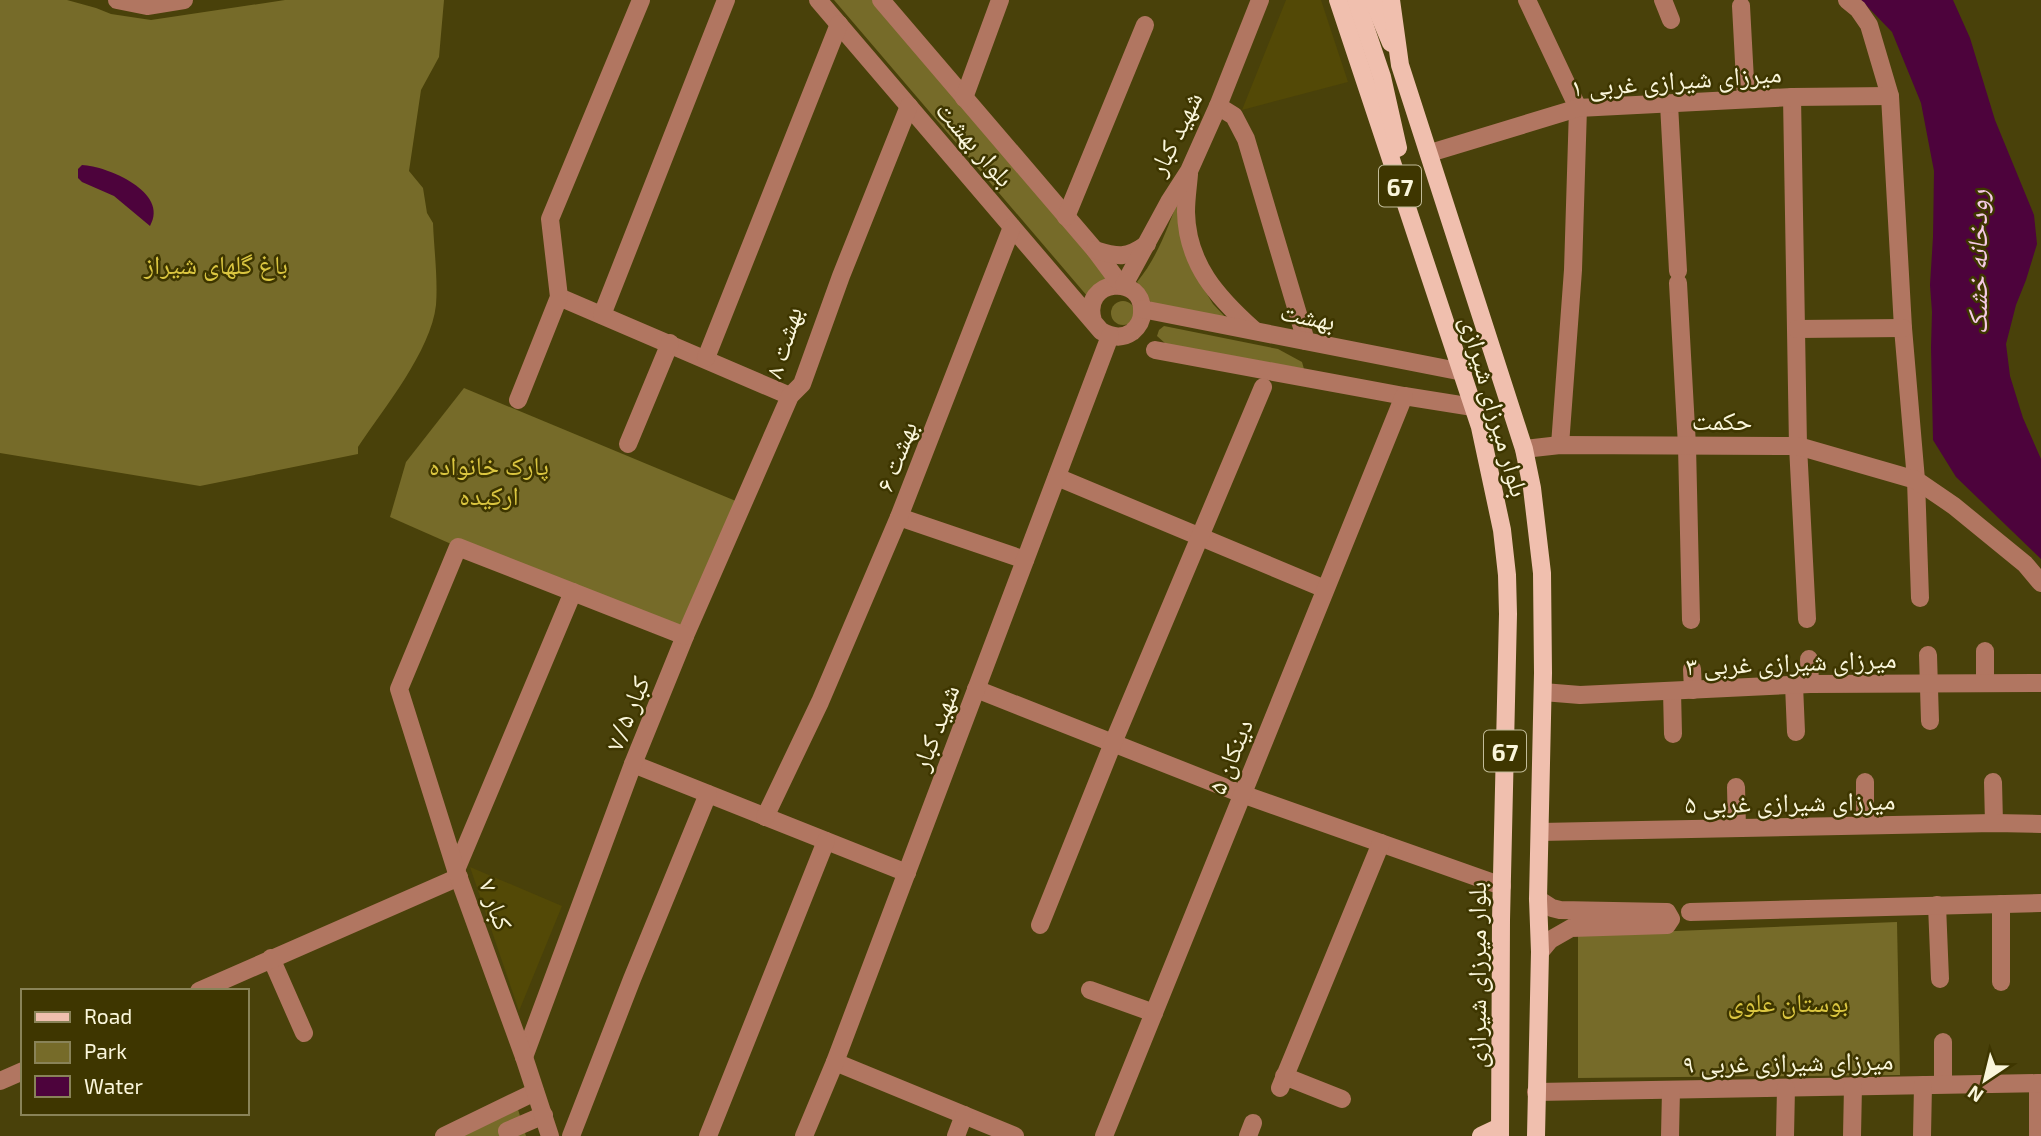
<svg xmlns="http://www.w3.org/2000/svg" width="2041" height="1136" viewBox="0 0 2041 1136" font-family="'Exo 2','Noto Naskh Arabic',sans-serif">
	<rect width="100%" height="100%" fill="#49410a"/>
	<g fill="#534906">
		<polygon points="1286,0 1321,0 1348,82 1242,110"/>
		<polygon points="470,867 562,906 519,1011"/>
	</g>
	<g fill="#766b29">
		<path d="M0,0H67L96,8L111,14L151,20L285,0H444L439,57L421,90L409,171L423,188L427,213L433,223C434,249 438,279 436,305C431,351 384,408 358,447V454L200,486L0,453Z"/>
		<polygon points="834,0 875,0 1110,279 1096,284 1088,297"/>
		<path d="M1180,196L1194,273L1213,304L1229,321L1155,308L1137,282C1158,257 1168,226 1180,196Z"/>
		<circle cx="1123" cy="313" r="12"/>
		<polygon points="1164,326 1278,349 1302,362 1304,369 1166,344 1157,336 1159,330"/>
		<polygon points="464,388 743,504 685,636 458,547 390,517 406,462"/>
		<polygon points="1897,922 1900,1075 1578,1078 1578,935"/>
		<polygon points="517,1106 526,1136 459,1136"/>
	</g>
	<g fill="#4d033c">
		<polygon points="1861,0 1953,0 1970,38 1995,120 2034,215 2037,244 2026,280 2016,305 2006,344 2010,376 2023,418 2041,459 2041,559 1956,477 1933,440 1931,347 1932,312 1930,285 1933,237 1934,171 1921,103 1892,32"/>
		<path d="M82,165C107,166 170,192 150,226L114,196L82,182L78,178V169Z"/>
	</g>
	<g fill="none" stroke-linecap="round" stroke-linejoin="round">
		<g stroke="#b17661" stroke-width="18">
			<polyline points="117,0 147,6 184,0"/>
			<path d="M818,0L1101,331C1111,337 1122,339 1132,332C1138,327 1142,320 1142,313C1145,273 1080,278 1093,321"/>
			<polyline points="881,0 1095,250 1121,285"/>
			<polyline points="1527,0 1578,108 1573,270 1560,445"/>
			<polyline points="1663,0 1671,20"/>
			<polyline points="1847,0 1858,9 1869,25 1890,96 1903,328 1916,480 1920,598"/>
			<polyline points="1741,6 1746,99"/>
			<polyline points="1792,97 1798,446 1807,619"/>
			<polyline points="964,98 1000,0"/>
			<polyline points="1669,104 1678,271"/>
			<polyline points="1218,106 1234,116 1246,139 1306,341"/>
			<polyline points="1430,153 1578,108 1792,97 1890,96"/>
			<path d="M1189,174C1188,187 1186,199 1186,212C1187,264 1217,297 1254,330"/>
			<polyline points="1066,217 1145,25"/>
			<path d="M1095,250C1118,257 1126,259 1147,244"/>
			<polyline points="1678,283 1687,446 1691,620"/>
			<polyline points="1124,285 1169,202 1189,171 1218,106 1260,0"/>
			<polyline points="559,297 790,396"/>
			<polyline points="1142,309 1463,372"/>
			<polyline points="602,315 726,0"/>
			<polyline points="1797,329 1903,328"/>
			<polyline points="1155,350 1404,396 1473,407"/>
			<polyline points="706,358 839,24"/>
			<polyline points="518,400 559,297 550,219 641,0"/>
			<polyline points="628,444 670,343"/>
			<polyline points="1524,449 1560,445 1798,446 1916,480 1954,506 2025,564 2041,583"/>
			<polyline points="1057,477 1325,589"/>
			<polyline points="899,517 1025,560"/>
			<polyline points="1985,651 1985,683"/>
			<polyline points="1928,655 1930,721"/>
			<polyline points="1809,659 1810,684"/>
			<polyline points="1692,669 1693,690"/>
			<polyline points="1794,685 1796,732"/>
			<polyline points="976,689 1242,794 1502,886"/>
			<polyline points="1672,691 1673,734"/>
			<polyline points="1543,692 1580,695 1810,684 2041,683"/>
			<polyline points="633,764 907,873"/>
			<polyline points="1865,782 1865,825"/>
			<polyline points="1993,782 1994,823"/>
			<polyline points="1736,787 1737,828"/>
			<polyline points="765,817 820,702 899,517 1012,227"/>
			<polyline points="1540,832 1994,823 2041,824"/>
			<polyline points="456,870 573,592"/>
			<polyline points="1538,899 1552,908 1560,910 1667,912 1671,919 1667,925 1571,928 1550,940 1540,952"/>
			<polyline points="1937,905 1940,979"/>
			<polyline points="1690,912 2041,903"/>
			<polyline points="1040,925 1113,743 1263,387"/>
			<polyline points="271,958 304,1033"/>
			<polyline points="2001,982 2001,904"/>
			<polyline points="1090,990 1154,1013"/>
			<polyline points="199,991 459,877"/>
			<polyline points="1943,1042 1943,1084"/>
			<polyline points="524,1057 633,764 685,636 790,396 802,384 841,276 909,106"/>
			<polyline points="835,1062 1015,1136"/>
			<polyline points="1284,1076 1342,1099"/>
			<polyline points="0,1081 23,1071"/>
			<polyline points="2038,1083 2038,1136"/>
			<polyline points="1280,1088 1381,843"/>
			<polyline points="1536,1092 2041,1083"/>
			<polyline points="444,1136 535,1092"/>
			<polyline points="509,1136 507,1131 544,1115"/>
			<polyline points="550,1136 524,1057 456,870 399,689 458,547 685,636"/>
			<polyline points="571,1136 632,979 708,794"/>
			<polyline points="708,1136 826,841"/>
			<polyline points="804,1136 835,1062 1110,336"/>
			<polyline points="956,1136 964,1115"/>
			<polyline points="1104,1136 1404,396"/>
			<polyline points="1248,1136 1253,1123"/>
			<polyline points="1670,1136 1671,1090"/>
			<polyline points="1785,1136 1786,1088"/>
			<polyline points="1852,1136 1853,1086"/>
			<polyline points="1922,1136 1923,1085"/>
		</g>
		<g stroke="#f0bfae" stroke-width="18">
			<polyline points="1338,0 1480,427 1502,530 1507,575 1508,614 1501,920 1500,1136"/>
			<polyline points="1356,0 1382,77 1398,148"/>
			<polyline points="1373,0 1391,43"/>
			<polyline points="1391,0 1400,65 1524,449 1532,488 1542,573 1543,673 1538,899 1540,952 1536,1136"/>
			<polyline points="1481,1136 1500,1127"/>
		</g>
	</g>
	<g text-anchor="middle" dominant-baseline="central" stroke-width="5" stroke-linejoin="round" paint-order="stroke">
		<g fill="#3e3600" stroke="#c2bc99" stroke-width="2">
			<rect x="1379" y="165.5" width="42" height="41" rx="5"/>
			<rect x="1484" y="730.5" width="42" height="41" rx="5"/>
		</g>
		<g font-size="24" font-weight="bold" fill="#faf6db">
			<text x="1400" y="186">67</text>
			<text x="1505" y="751">67</text>
		</g>
		<g font-size="26" fill="#faf6db" stroke="#3e3600">
			<text transform="translate(1676 79) rotate(-4)">۱ میرزای شیرازی غربی</text>
			<text transform="translate(1174 133) rotate(-64)">شهید کبار</text>
			<text transform="translate(976 143) rotate(49)">بلوار بهشت</text>
			<text transform="translate(1308 315) rotate(11)">بهشت</text>
			<text transform="translate(782 342) rotate(-73)">۸ بهشت</text>
			<text transform="translate(1496 406) rotate(74)">بلوار میرزای شیرازی</text>
			<text x="1722" y="419">حکمت</text>
			<text transform="translate(895 456) rotate(-69)">۶ بهشت</text>
			<text transform="translate(1791 661) rotate(-2)">۳ میرزای شیرازی غربی</text>
			<text transform="translate(626 713) rotate(-68)">۷/۵ کبار</text>
			<text transform="translate(934 727) rotate(-69)">شهید کبار</text>
			<text transform="translate(1229 756) rotate(-68)">۵ دینکان</text>
			<text transform="translate(1790 801) rotate(-1)">۵ میرزای شیرازی غربی</text>
			<text transform="translate(497 904) rotate(70)">۷ کبار</text>
			<text transform="translate(1475 975) rotate(-90)">بلوار میرزای شیرازی</text>
			<text transform="translate(1788 1061) rotate(-1)">میرزای شیرازی غربی ۹</text>
		</g>
		<g font-size="26" fill="#dbc640" stroke="#3e3600">
			<text x="216" y="263">باغ گلهای شیراز</text>
			<text x="489" y="464">پارک خانواده<tspan x="489" dy="30">ارکیده</tspan></text>
			<text x="1788" y="1001">بوستان علوی</text>
		</g>
		<g font-size="28" font-style="italic" fill="#f6cbe6" stroke="#3e3600">
			<text transform="translate(1976 262) rotate(-90)">رودخانه خشک</text>
		</g>
	</g>
	<rect x="21" y="989" width="228" height="126" fill="#3e3600" stroke="#898358" stroke-width="2"/>
	<rect x="35" y="1012" width="35" height="10" fill="#f0bfae" stroke="#898358" stroke-width="2"/>
	<text x="84" y="1024" font-size="21" fill="#faf6db">Road</text>
	<rect x="35" y="1042" width="35" height="21" fill="#766b29" stroke="#898358" stroke-width="2"/>
	<text x="84" y="1059" font-size="21" fill="#faf6db">Park</text>
	<rect x="35" y="1076" width="35" height="21" fill="#4d033c" stroke="#898358" stroke-width="2"/>
	<text x="84" y="1094" font-size="21" fill="#faf6db">Water</text>
	<g transform="translate(1985 1080) rotate(215)" stroke="#3e3600" stroke-width="5" paint-order="stroke">
	<path d="M0-5L12 26L0 18L-12 26Z" fill="#faf6db"/>
	<text y="-10" font-size="19" font-weight="bold" text-anchor="middle" fill="#faf6db">N</text>
	</g>
</svg>
